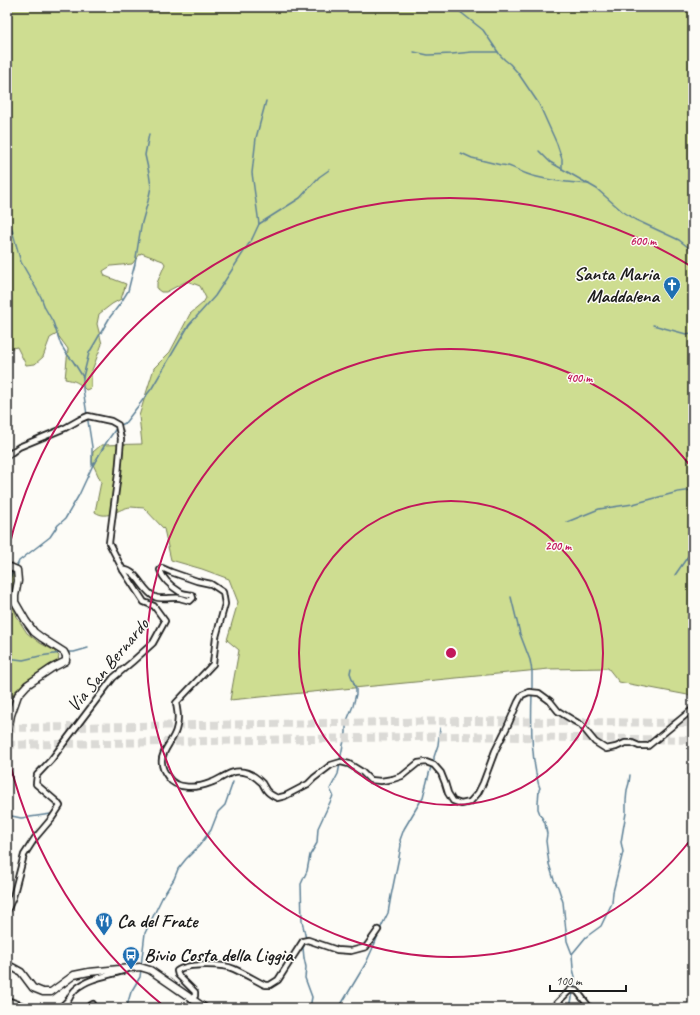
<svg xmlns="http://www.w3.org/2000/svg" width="700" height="1015" viewBox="0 0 700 1015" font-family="Caveat,sans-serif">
	<rect width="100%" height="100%" fill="#fdfcf7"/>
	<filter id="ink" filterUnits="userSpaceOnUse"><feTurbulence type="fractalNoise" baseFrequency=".025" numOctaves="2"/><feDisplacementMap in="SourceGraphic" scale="8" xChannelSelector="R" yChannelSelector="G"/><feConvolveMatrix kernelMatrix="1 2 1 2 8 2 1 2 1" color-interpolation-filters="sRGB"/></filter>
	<g filter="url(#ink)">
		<g fill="#cedd91" stroke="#757c56">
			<path d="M7,7H693V696L619,682L608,668L549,669L230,700L239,650L227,640L238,602L229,579L202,569L171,560L164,529L144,508C140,508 135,507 131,507C118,508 108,521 95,512L101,482L92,462L93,452L101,445L142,444L139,416L154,368L170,352L190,314L203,303L206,298L200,286L187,281L166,292H161L157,289V283L165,264L163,261L141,253L132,264L111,266L103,271L105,276L126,284L121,299L112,304L99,314L97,324L102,344L91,373V388L86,390C78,382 76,381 65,379L68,349L57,334L50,338L43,357L35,364L26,365L17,347L7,349Z"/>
			<polygon points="7,573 13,574 14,577 11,596 13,607 18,619 27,633 40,643 53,650 59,656 58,661 40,672 26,682 15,691 10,700 7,702"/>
		</g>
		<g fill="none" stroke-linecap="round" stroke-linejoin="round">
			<g stroke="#5d8096" stroke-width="1.5">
				<polyline points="454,7 483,30 500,55 505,60 510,64 518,73 539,104 557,144 562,159 562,169"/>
				<polyline points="414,52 428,55 452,54 472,52 498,52"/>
				<polyline points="539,151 550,162 597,189 623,212 636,220 679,240 693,251"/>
				<path d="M461,153L472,158L501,165C511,165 518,171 527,174C547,181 568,182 589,184"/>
				<polyline points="7,215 10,223 21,262 41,297 45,308 53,322 61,345 66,353 73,361 83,377"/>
				<polyline points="259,224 300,198 319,177 329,170"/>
				<polyline points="653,325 686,334 693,333"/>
				<polyline points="92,465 92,447 83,389 83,377 89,353 110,317 120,304 128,291 132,275 135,264 141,226 148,201 151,187 149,173 145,155 149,134"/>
				<polyline points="567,522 599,509 633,504 678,492 693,490"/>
				<polyline points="16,568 19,561 50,537 58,525 65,519 79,495 92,467 106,443 117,427 125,423 152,388 189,325 215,296 252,239 259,224 252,173 256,138 266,101"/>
				<polyline points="675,575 693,549"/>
				<polyline points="7,581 14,571"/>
				<polyline points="511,597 520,634 530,660 532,671 532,691"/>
				<polyline points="67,652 74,652 88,648"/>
				<polyline points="7,658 23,660 40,656 61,653"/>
				<path d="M532,694C531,720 531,748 536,773C538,780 537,781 540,788L539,790L538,803V809L540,814L545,823L547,834L546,841L549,864L554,880L558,887L563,902L567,941L572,954L573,969L575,977L574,989"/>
				<polyline points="340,760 343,745 346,733 346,723 353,706 356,694 356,689 350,673 351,668"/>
				<polyline points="7,815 21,818 30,817 51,814"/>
				<polyline points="306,939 302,921 301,884 307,871 310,855 317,843 318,828 332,798 333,795 330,789 338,774 340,764"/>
				<polyline points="306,942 303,948 304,958 306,967 305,978 312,997 310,1008"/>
				<polyline points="572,954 586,937 601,926 612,903 613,892 623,852 621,842 626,813 626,801 627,790 629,783 630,775"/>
				<polyline points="141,966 145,933 162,898 174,879 178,869 186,859 199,846 211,830 218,812 225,805 233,782"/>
				<polyline points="127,1008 128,1002 131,992 140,977 141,969"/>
				<polyline points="339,1008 366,963 375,943 382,925 388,913 391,896 399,857 401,845 400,840 404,829 423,797 430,770 434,760 434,757 438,745 440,728"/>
				<polyline points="570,1008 573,992"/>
			</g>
			<g stroke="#dbdad6" stroke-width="8" stroke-dasharray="8 4" stroke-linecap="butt">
				<polyline points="7,728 462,721 693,723"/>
				<polyline points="7,745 460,736 693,740"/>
			</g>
			<g stroke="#1c1c1c" stroke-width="8">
				<g id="street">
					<polyline points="7,456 19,447 65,428 81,419 88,416 111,421 118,425 121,439 118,474 109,543 123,570 144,602 154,606 165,621 153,643 132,662 113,678 51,760 37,775 36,784 57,802 60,806 52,818 35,838 24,855 13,897 7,911"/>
					<path d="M123,570C136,568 143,592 155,597C161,600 173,597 180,598C183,599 187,600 190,601L193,598L192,595C188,594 183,594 180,592C172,587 163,579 160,570L162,568L171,572L197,581L211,584L223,592L225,604L216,637L213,664L176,703C178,714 179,720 176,730C173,741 160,753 162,763C162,769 165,773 168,777C176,790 198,788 210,783C222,779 231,769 244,772C250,773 258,779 262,783C264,786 265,789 267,791C269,794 274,796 277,798L285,796L308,784L314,778L331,765L341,762L349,764L362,772L370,780L381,781L393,779L402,776L418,763L426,762L434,765L441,773L445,783L448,793L453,801L461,804L470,802L478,793L483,783L495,751L508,725L518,702L522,695L529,692L539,693L550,701L558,711L581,725L595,742L606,749L616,747L625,743H632L639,746H648L693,709"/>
					<path d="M192,999L195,996V992L178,975L177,971C186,963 223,964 234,969C245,974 255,980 265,985H270L278,980L303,941L308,940L337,950L351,951L366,947L378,930"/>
					<polyline points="7,1000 21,1005 25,1008"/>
					<path d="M60,1008C63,1005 66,1002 69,999C71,995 73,991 76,989C90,977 109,976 126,970"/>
					<polyline points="86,1008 93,1004"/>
					<polyline points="549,1008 553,1007 570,990 577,991 590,1008"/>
				</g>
			</g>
			<g stroke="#1c1c1c" stroke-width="9">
				<g id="secondary">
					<polyline points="7,568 10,567 17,570 18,581 15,596 15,602 26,621 34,632 42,638 64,652 66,656 66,661 52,668 27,685 18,695 11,715 7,737"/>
					<polyline points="7,967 12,967 21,972 33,988 43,992 51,992 74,975 89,972 140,967 150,970 205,1008"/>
				</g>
			</g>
			<use href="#street" stroke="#fdfcf7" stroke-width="4.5"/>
			<use href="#secondary" stroke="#fdfcf7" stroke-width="6"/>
		</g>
	</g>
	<g fill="none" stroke="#c2185b" stroke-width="2">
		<circle cx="451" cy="653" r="152"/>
		<path d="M692 838A304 304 0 1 1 692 468"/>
		<path d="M165 1007A455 455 0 0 1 8 755M8 551A455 455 0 0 1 692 267"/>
	</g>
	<defs>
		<g id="church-pin" transform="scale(0.9)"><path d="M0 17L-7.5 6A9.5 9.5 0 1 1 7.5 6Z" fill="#1f6fb2" stroke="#fdfcf7"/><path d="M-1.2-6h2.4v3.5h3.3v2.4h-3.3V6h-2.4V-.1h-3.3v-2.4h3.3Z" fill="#fff"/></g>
		<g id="restaurant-pin" transform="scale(0.9)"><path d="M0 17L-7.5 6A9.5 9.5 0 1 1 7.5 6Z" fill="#1f6fb2" stroke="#fdfcf7"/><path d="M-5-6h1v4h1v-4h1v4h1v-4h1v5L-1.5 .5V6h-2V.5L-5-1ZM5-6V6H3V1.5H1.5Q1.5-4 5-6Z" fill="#fff"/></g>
		<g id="bus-pin" transform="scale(0.9)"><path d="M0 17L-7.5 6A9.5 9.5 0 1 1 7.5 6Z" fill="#1f6fb2" stroke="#fdfcf7"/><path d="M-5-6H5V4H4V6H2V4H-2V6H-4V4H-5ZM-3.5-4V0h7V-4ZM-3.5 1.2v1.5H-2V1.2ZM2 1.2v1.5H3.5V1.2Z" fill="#fff"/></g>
	</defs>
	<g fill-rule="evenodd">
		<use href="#church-pin" x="672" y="285"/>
		<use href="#restaurant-pin" x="104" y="921"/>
		<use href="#bus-pin" x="131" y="955"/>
	</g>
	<g text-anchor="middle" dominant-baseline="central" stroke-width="3" stroke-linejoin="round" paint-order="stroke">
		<g font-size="19" font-weight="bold" fill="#1c1c1c" stroke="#fdfcf7" text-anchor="start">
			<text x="659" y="274" text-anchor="end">Santa Maria<tspan x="659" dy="22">Maddalena</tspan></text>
			<text x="117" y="921">Ca del Frate</text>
			<text x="144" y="955">Bivio Costa della Liggia</text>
		</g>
		<g font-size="19" fill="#1c1c1c" stroke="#fdfcf7">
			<text transform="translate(108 665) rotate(-50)">Via San Bernardo</text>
		</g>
	</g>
	<circle cx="451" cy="653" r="6" fill="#c2185b" stroke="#fdfcf7" stroke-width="2"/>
	<g font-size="12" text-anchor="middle" font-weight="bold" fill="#c2185b" stroke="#fdfcf7" stroke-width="3" stroke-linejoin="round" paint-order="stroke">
		<text x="643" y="245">600 m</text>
		<text x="579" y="382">400 m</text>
		<text x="558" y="550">200 m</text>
	</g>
	<rect width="700" height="1015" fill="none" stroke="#fdfcf7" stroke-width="24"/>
	<rect x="12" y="12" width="676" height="991" fill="none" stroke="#1c1c1c" stroke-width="1.5" filter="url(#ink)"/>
	<path d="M550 985v6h76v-6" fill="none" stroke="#1c1c1c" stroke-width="2"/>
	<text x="556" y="985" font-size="12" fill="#1c1c1c" stroke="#fdfcf7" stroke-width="3" paint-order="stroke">100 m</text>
</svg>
